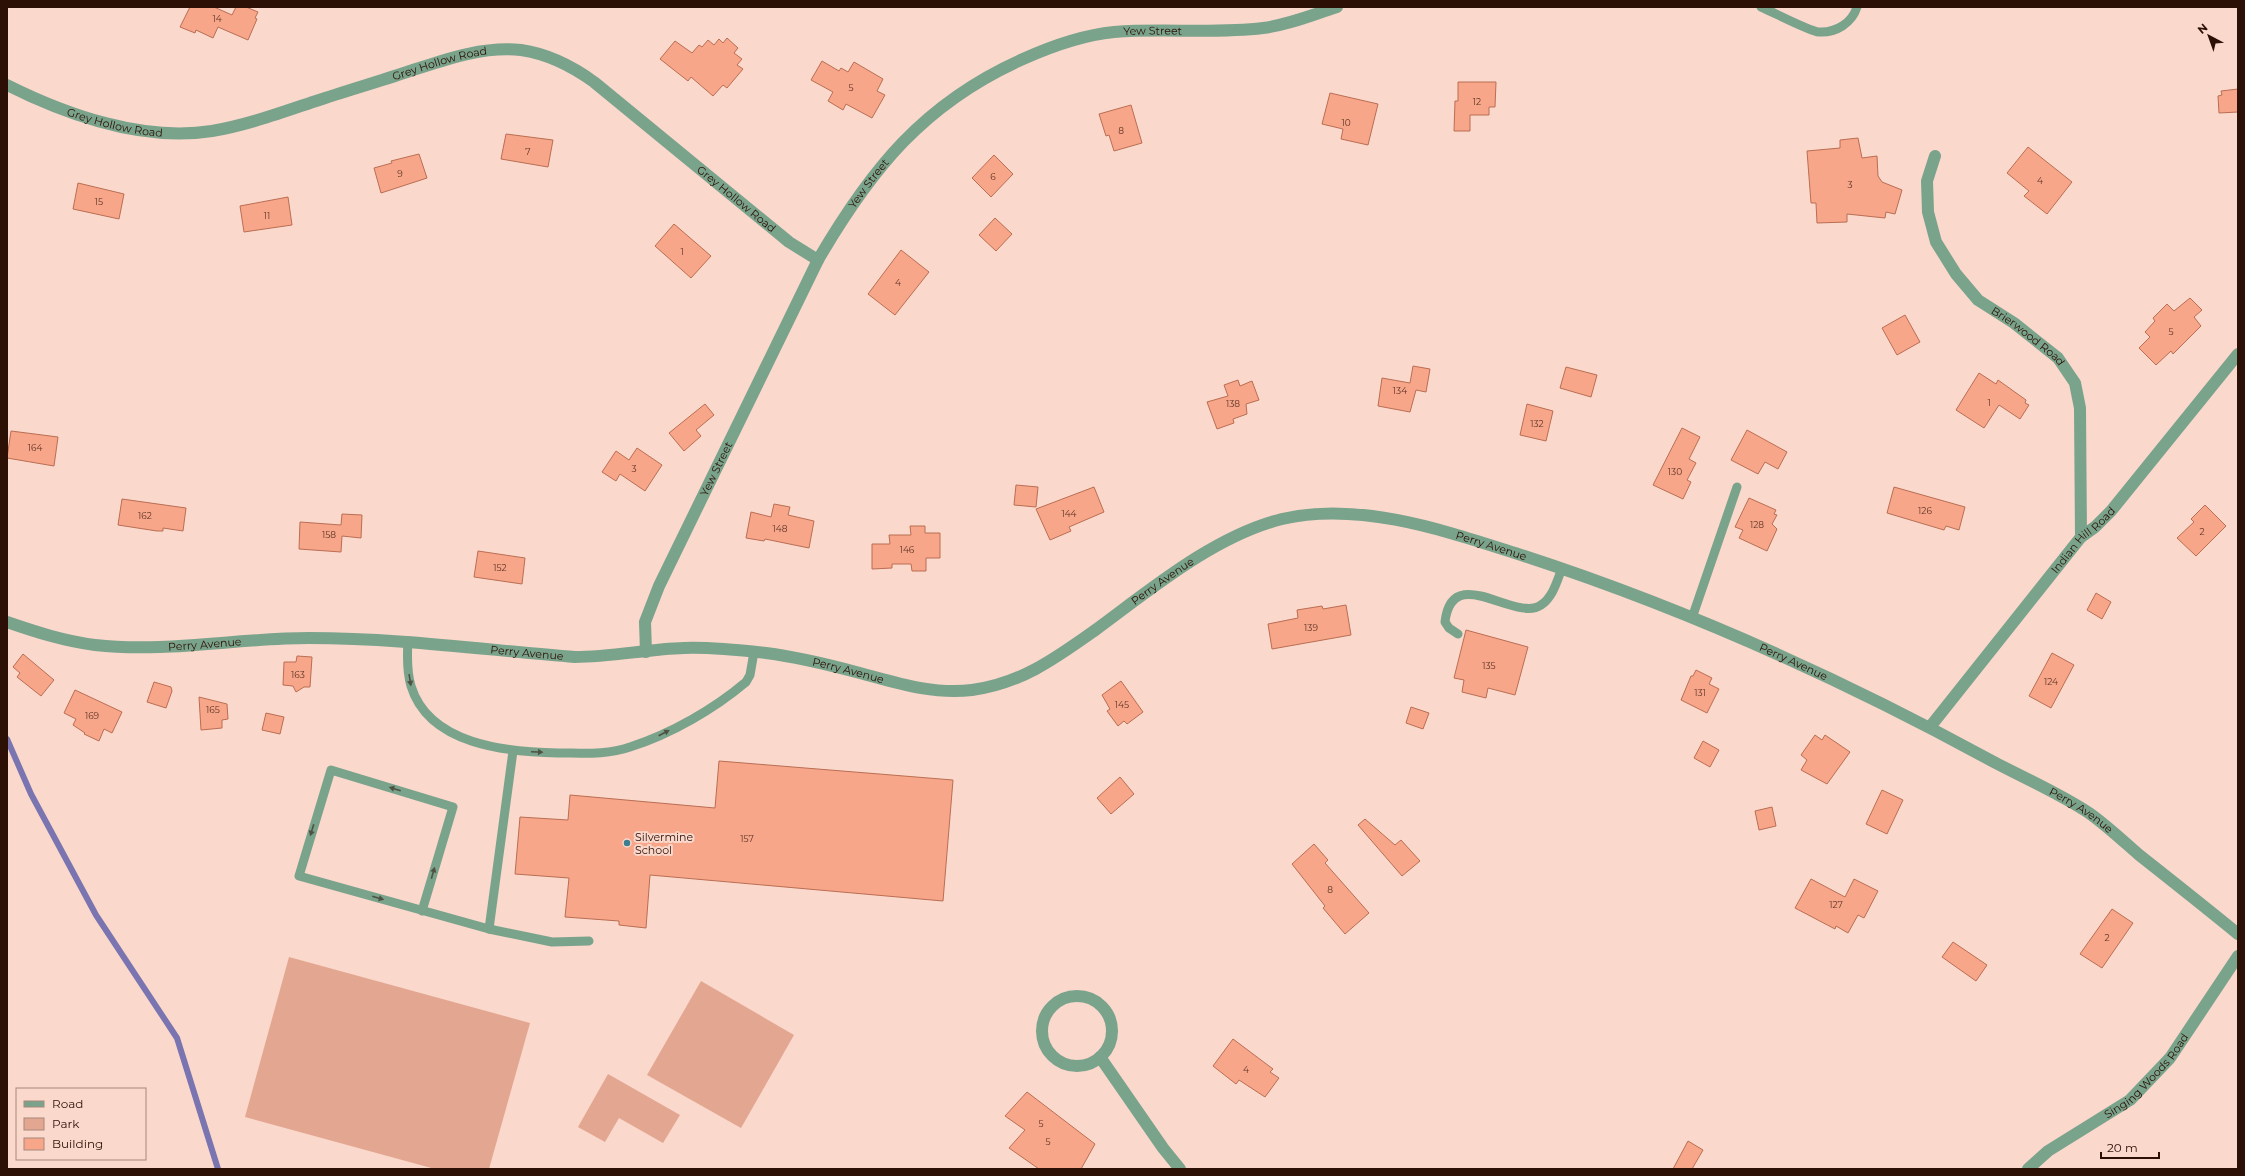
<svg xmlns="http://www.w3.org/2000/svg" width="2245" height="1176" viewBox="0 0 2245 1176" font-family="Montserrat,sans-serif">
	<rect width="100%" height="100%" fill="#fad8cc"/>
	<g fill="#e3a691">
		<polygon points="289,957 530,1023 489,1169 435,1169 245,1117"/>
		<polygon points="701,981 794,1035 741,1128 647,1075"/>
		<polygon points="608,1074 680,1115 663,1143 619,1118 605,1142 578,1127"/>
	</g>
	<g fill="none" stroke-linecap="round" stroke-linejoin="round">
		<polyline stroke="#7a75b0" stroke-width="6" points="7,739 31,794 96,915 177,1038 218,1169"/>
	</g>
	<g fill="#f7a689" stroke="#ba6e53">
		<polygon points="190,7 214,7 232,15 236,7 246,7 258,12 255,18 257,19 248,40 218,27 213,38 196,30 195,33 180,27"/>
		<polygon points="727,38 738,48 734,53 742,59 737,65 743,69 727,88 723,85 713,96 691,77 688,81 660,59 675,41 692,53 699,45 702,47 708,40 714,45 719,39 723,43"/>
		<polygon points="822,61 839,71 841,68 848,72 854,62 883,79 877,91 885,95 872,118 846,104 843,110 828,101 833,92 811,80"/>
		<polygon points="1458,82 1496,82 1495,107 1489,107 1489,115 1470,115 1470,131 1454,131 1455,101 1458,101"/>
		<polygon points="2238,89 2238,112 2219,113 2218,96 2222,95 2221,91"/>
		<polygon points="1330,93 1378,104 1368,145 1341,139 1343,129 1322,124"/>
		<polygon points="1131,105 1142,143 1114,151 1109,135 1106,136 1099,114"/>
		<polygon points="506,134 553,140 548,167 501,159"/>
		<polygon points="1858,138 1862,158 1877,156 1878,176 1882,182 1902,190 1895,214 1886,212 1885,218 1847,214 1847,222 1817,223 1816,203 1811,203 1807,151 1840,148 1840,140"/>
		<polygon points="2028,147 2072,182 2047,214 2024,196 2029,191 2007,173"/>
		<polygon points="419,154 427,178 381,193 374,168 392,163 391,161"/>
		<polygon points="994,155 1013,174 991,197 972,178"/>
		<polygon points="78,183 124,194 119,219 73,209"/>
		<polygon points="288,197 292,225 244,232 240,206"/>
		<polygon points="995,218 1012,234 996,251 979,235"/>
		<polygon points="674,224 711,256 691,278 655,246"/>
		<polygon points="901,250 929,272 895,315 868,294"/>
		<polygon points="2190,298 2202,310 2194,317 2201,326 2173,354 2171,351 2156,365 2139,348 2150,337 2145,332 2155,321 2153,318 2167,304 2174,311"/>
		<polygon points="1905,315 1920,342 1897,355 1882,328"/>
		<polygon points="1413,366 1430,369 1426,392 1416,390 1410,412 1378,406 1382,378 1410,383"/>
		<polygon points="1566,367 1597,375 1591,397 1560,388"/>
		<polygon points="1979,373 1996,384 1998,380 2026,400 2025,403 2029,405 2020,419 1999,405 1984,428 1956,410"/>
		<polygon points="1238,380 1240,386 1252,381 1259,400 1246,404 1247,414 1233,419 1234,423 1217,429 1207,402 1228,396 1224,385"/>
		<polygon points="705,404 714,415 696,430 701,436 684,451 669,433"/>
		<polygon points="1527,404 1553,411 1546,441 1520,435"/>
		<polygon points="1682,428 1700,437 1689,459 1696,463 1687,480 1691,482 1683,499 1653,485"/>
		<polygon points="1747,430 1787,452 1778,469 1765,462 1758,474 1731,460"/>
		<polygon points="11,431 58,437 54,466 7,458"/>
		<polygon points="637,448 662,465 645,491 620,474 616,481 602,472 616,451 629,460"/>
		<polygon points="1016,485 1038,487 1036,507 1014,505"/>
		<polygon points="1094,487 1104,512 1069,527 1071,531 1050,540 1036,509"/>
		<polygon points="1894,487 1965,507 1959,530 1946,526 1944,530 1887,513"/>
		<polygon points="1749,498 1776,510 1774,514 1777,515 1772,524 1777,529 1767,551 1739,538 1743,530 1735,527"/>
		<polygon points="122,499 186,508 183,531 163,528 163,531 157,531 118,525"/>
		<polygon points="774,504 790,507 788,515 814,521 809,548 765,539 764,541 746,538 751,512 771,517"/>
		<polygon points="2205,505 2226,526 2196,556 2177,538 2194,522 2191,519"/>
		<polygon points="342,514 362,515 361,538 342,536 341,552 299,549 300,522 341,525"/>
		<polygon points="910,526 925,526 925,533 940,533 940,558 926,558 926,571 912,571 911,564 892,564 892,568 872,569 872,544 890,544 889,535 911,535"/>
		<polygon points="478,551 525,558 522,584 474,577"/>
		<polygon points="2096,593 2111,602 2102,619 2087,610"/>
		<polygon points="1346,605 1351,635 1272,649 1268,624 1298,618 1297,610 1322,606 1323,609"/>
		<polygon points="1466,630 1528,647 1515,695 1488,688 1486,698 1462,692 1464,680 1454,678"/>
		<polygon points="2052,653 2074,665 2051,708 2029,696"/>
		<polygon points="23,654 54,680 41,696 17,677 20,673 13,667"/>
		<polygon points="297,656 312,657 310,687 304,687 296,692 293,686 283,685 284,662 296,662"/>
		<polygon points="1696,670 1712,678 1709,684 1719,689 1707,713 1681,700 1691,676 1693,676"/>
		<polygon points="1121,681 1143,712 1127,724 1124,721 1118,726 1107,711 1110,709 1102,695"/>
		<polygon points="154,682 171,687 172,691 166,708 147,702"/>
		<polygon points="75,690 122,712 112,733 104,729 99,741 84,734 85,733 73,725 76,719 64,713"/>
		<polygon points="199,697 227,704 228,719 222,720 222,728 201,730"/>
		<polygon points="1411,707 1429,713 1423,729 1406,723"/>
		<polygon points="266,713 284,717 280,734 262,730"/>
		<polygon points="1815,735 1822,740 1825,735 1850,752 1827,784 1801,770 1807,760 1801,755"/>
		<polygon points="1703,741 1719,750 1710,767 1694,758"/>
		<polygon points="719,761 953,780 943,901 650,875 646,928 619,925 619,921 565,917 569,878 515,874 520,817 568,820 570,795 715,808"/>
		<polygon points="1120,777 1134,794 1111,814 1097,798"/>
		<polygon points="1882,790 1903,800 1887,834 1866,824"/>
		<polygon points="1772,807 1776,826 1759,830 1755,811"/>
		<polygon points="1365,819 1395,845 1401,840 1420,861 1402,876 1358,825"/>
		<polygon points="1314,844 1328,860 1325,863 1369,913 1345,934 1323,908 1325,906 1292,864"/>
		<polygon points="1811,879 1845,897 1854,879 1878,891 1864,918 1858,915 1848,933 1836,926 1835,929 1795,908"/>
		<polygon points="2112,909 2133,923 2102,968 2080,954"/>
		<polygon points="1953,942 1987,965 1976,981 1942,957"/>
		<polygon points="1233,1039 1273,1069 1270,1072 1279,1078 1265,1097 1239,1080 1236,1084 1213,1066"/>
		<polygon points="1027,1092 1095,1144 1081,1169 1039,1169 1009,1148 1025,1130 1005,1116"/>
		<polygon points="1688,1141 1703,1150 1692,1169 1673,1169"/>
	</g>
	<g fill="none" stroke-linecap="round" stroke-linejoin="round">
		<g stroke="#7aa38c" stroke-width="9">
			<path d="M1761,7C1773,12 1809,31 1819,32C1836,33 1852,23 1857,7"/>
			<polyline points="1692,618 1737,487"/>
			<path d="M1458,634L1449,628L1445,622C1452,561 1515,623 1541,605C1553,597 1557,581 1562,568"/>
			<path d="M408,641C407,656 407,672 411,686C429,745 507,752 558,753C583,753 607,755 630,747C671,734 714,709 746,682L750,675L754,652"/>
			<polyline points="422,911 453,807 331,770 299,876 489,929 513,751"/>
			<polyline points="489,929 552,942 589,941"/>
		</g>
		<g stroke="#7aa38c" stroke-width="12">
			<path id="s1" d="M7,85C67,115 144,142 212,131C248,125 282,112 316,101C346,91 377,82 407,72C444,60 481,46 521,50C549,54 572,66 594,82L789,242L818,260"/>
			<path id="s2" d="M1935,156L1927,181L1928,212L1936,242L1956,274L1978,300L2014,323L2058,358L2075,383L2080,408L2081,537"/>
			<path id="s3" d="M7,622C36,632 64,641 95,645C166,653 238,638 309,638C398,638 486,650 575,657C612,657 648,649 684,648C711,647 739,650 766,653C797,657 826,664 856,672C894,682 932,695 972,690C1020,684 1056,658 1094,631C1150,590 1214,536 1282,519C1358,501 1443,530 1515,553C1680,606 1840,678 1992,761C2024,778 2059,793 2089,813C2106,825 2122,840 2138,854C2172,881 2205,907 2238,934"/>
			<path id="s4" d="M646,652L645,622L659,586L818,260C871,169 924,103 1023,59C1052,46 1083,35 1114,32C1163,28 1214,34 1263,28C1288,25 1312,15 1337,7"/>
			<path id="s5" d="M1930,727L2081,537L2095,527L2111,511L2238,354"/>
			<circle cx="1077" cy="1031" r="35"/>
			<polyline points="1100,1057 1163,1148 1180,1169"/>
			<path id="s6" d="M2028,1169L2048,1151L2130,1100L2170,1058L2238,956"/>
		</g>
	</g>
	<defs><path id="oneway-solid" d="M-6-.8H1V-3.2L6.5 0L1 3.2V.8H-6Z"/></defs>
	<g fill="#4f5242">
		<use href="#oneway-solid" transform="translate(410 680) rotate(81)"/>
		<use href="#oneway-solid" transform="translate(664 733) rotate(-28)"/>
		<use href="#oneway-solid" transform="translate(537 752) rotate(3)"/>
		<use href="#oneway-solid" transform="translate(395 789) rotate(-163)"/>
		<use href="#oneway-solid" transform="translate(312 830) rotate(107)"/>
		<use href="#oneway-solid" transform="translate(433 873) rotate(-74)"/>
		<use href="#oneway-solid" transform="translate(378 898) rotate(16)"/>
	</g>
	<circle fill="#3e7e91" stroke="#fad8cc" stroke-width="1.5" cx="627" cy="843" r="4"/>
	<g text-anchor="middle" dominant-baseline="central" stroke-width="4" stroke-linejoin="round" paint-order="stroke">
		<g font-size="9" fill="#5f3526">
			<text x="217" y="18">14</text>
			<text x="851" y="87">5</text>
			<text x="1477" y="101">12</text>
			<text x="1346" y="122">10</text>
			<text x="1121" y="130">8</text>
			<text x="528" y="151">7</text>
			<text x="400" y="173">9</text>
			<text x="993" y="176">6</text>
			<text x="2040" y="180">4</text>
			<text x="1850" y="184">3</text>
			<text x="99" y="201">15</text>
			<text x="267" y="215">11</text>
			<text x="682" y="251">1</text>
			<text x="898" y="282">4</text>
			<text x="2171" y="331">5</text>
			<text x="1400" y="390">134</text>
			<text x="1989" y="402">1</text>
			<text x="1233" y="403">138</text>
			<text x="1537" y="423">132</text>
			<text x="35" y="447">164</text>
			<text x="634" y="468">3</text>
			<text x="1675" y="471">130</text>
			<text x="1925" y="510">126</text>
			<text x="1069" y="513">144</text>
			<text x="145" y="515">162</text>
			<text x="1757" y="524">128</text>
			<text x="780" y="528">148</text>
			<text x="2202" y="531">2</text>
			<text x="329" y="534">158</text>
			<text x="907" y="549">146</text>
			<text x="500" y="567">152</text>
			<text x="1311" y="627">139</text>
			<text x="1489" y="665">135</text>
			<text x="298" y="674">163</text>
			<text x="2051" y="681">124</text>
			<text x="1700" y="692">131</text>
			<text x="1122" y="704">145</text>
			<text x="213" y="709">165</text>
			<text x="92" y="715">169</text>
			<text x="747" y="838">157</text>
			<text x="1330" y="889">8</text>
			<text x="1836" y="904">127</text>
			<text x="2107" y="937">2</text>
			<text x="1246" y="1069">4</text>
			<text x="1041" y="1123">5</text>
			<text x="1048" y="1141">5</text>
		</g>
		<g font-size="11" fill="#2c0f05" stroke="#fad8cc">
			<text stroke="none"><textPath href="#s4" startOffset="858">Yew Street</textPath></text>
			<text stroke="none"><textPath href="#s1" startOffset="451">Grey Hollow Road</textPath></text>
			<text stroke="none"><textPath href="#s1" startOffset="115">Grey Hollow Road</textPath></text>
			<text stroke="none"><textPath href="#s4" startOffset="523">Yew Street</textPath></text>
			<text stroke="none"><textPath href="#s1" startOffset="799">Grey Hollow Road</textPath></text>
			<text stroke="none"><textPath href="#s2" startOffset="222">Brierwood Road</textPath></text>
			<text stroke="none"><textPath href="#s4" startOffset="199">Yew Street</textPath></text>
			<text stroke="none"><textPath href="#s5" startOffset="242">Indian Hill Road</textPath></text>
			<text stroke="none"><textPath href="#s3" startOffset="1545">Perry Avenue</textPath></text>
			<text stroke="none"><textPath href="#s3" startOffset="1196">Perry Avenue</textPath></text>
			<text stroke="none"><textPath href="#s3" startOffset="201">Perry Avenue</textPath></text>
			<text stroke="none"><textPath href="#s3" startOffset="524">Perry Avenue</textPath></text>
			<text stroke="none"><textPath href="#s3" startOffset="1869">Perry Avenue</textPath></text>
			<text stroke="none"><textPath href="#s3" startOffset="848">Perry Avenue</textPath></text>
			<text stroke="none"><textPath href="#s3" startOffset="2193">Perry Avenue</textPath></text>
			<text stroke="none"><textPath href="#s6" startOffset="152">Singing Woods Road</textPath></text>
		</g>
		<g font-size="11" fill="#2c0f05" stroke="#fad8cc" text-anchor="start">
			<text x="635" y="837">Silvermine<tspan x="635" dy="13">School</tspan></text>
		</g>
	</g>
	<rect width="2245" height="1176" fill="none" stroke="#2c0f05" stroke-width="16"/>
	<rect x="16" y="1088" width="130" height="72" fill="#fad8cc" stroke="#a8887c"/>
	<rect x="24" y="1101" width="20" height="6" fill="#7aa38c" stroke="#a8887c"/>
	<text x="52" y="1108" font-size="12" fill="#2c0f05">Road</text>
	<rect x="24" y="1118" width="20" height="12" fill="#e3a691" stroke="#a8887c"/>
	<text x="52" y="1128" font-size="12" fill="#2c0f05">Park</text>
	<rect x="24" y="1138" width="20" height="12" fill="#f7a689" stroke="#a8887c"/>
	<text x="52" y="1148" font-size="12" fill="#2c0f05">Building</text>
	<g transform="translate(2209 36) rotate(319)" stroke="#fad8cc" stroke-width="3" paint-order="stroke">
	<path d="M0-3L7 15L0 10L-7 15Z" fill="#2c0f05"/>
	<text y="-6" font-size="11" font-weight="bold" text-anchor="middle" fill="#2c0f05">N</text>
	</g>
	<path d="M2101 1152v6h58v-6" fill="none" stroke="#2c0f05" stroke-width="2"/>
	<text x="2107" y="1152" font-size="12" fill="#2c0f05" stroke="#fad8cc" stroke-width="3" paint-order="stroke">20 m</text>
</svg>
